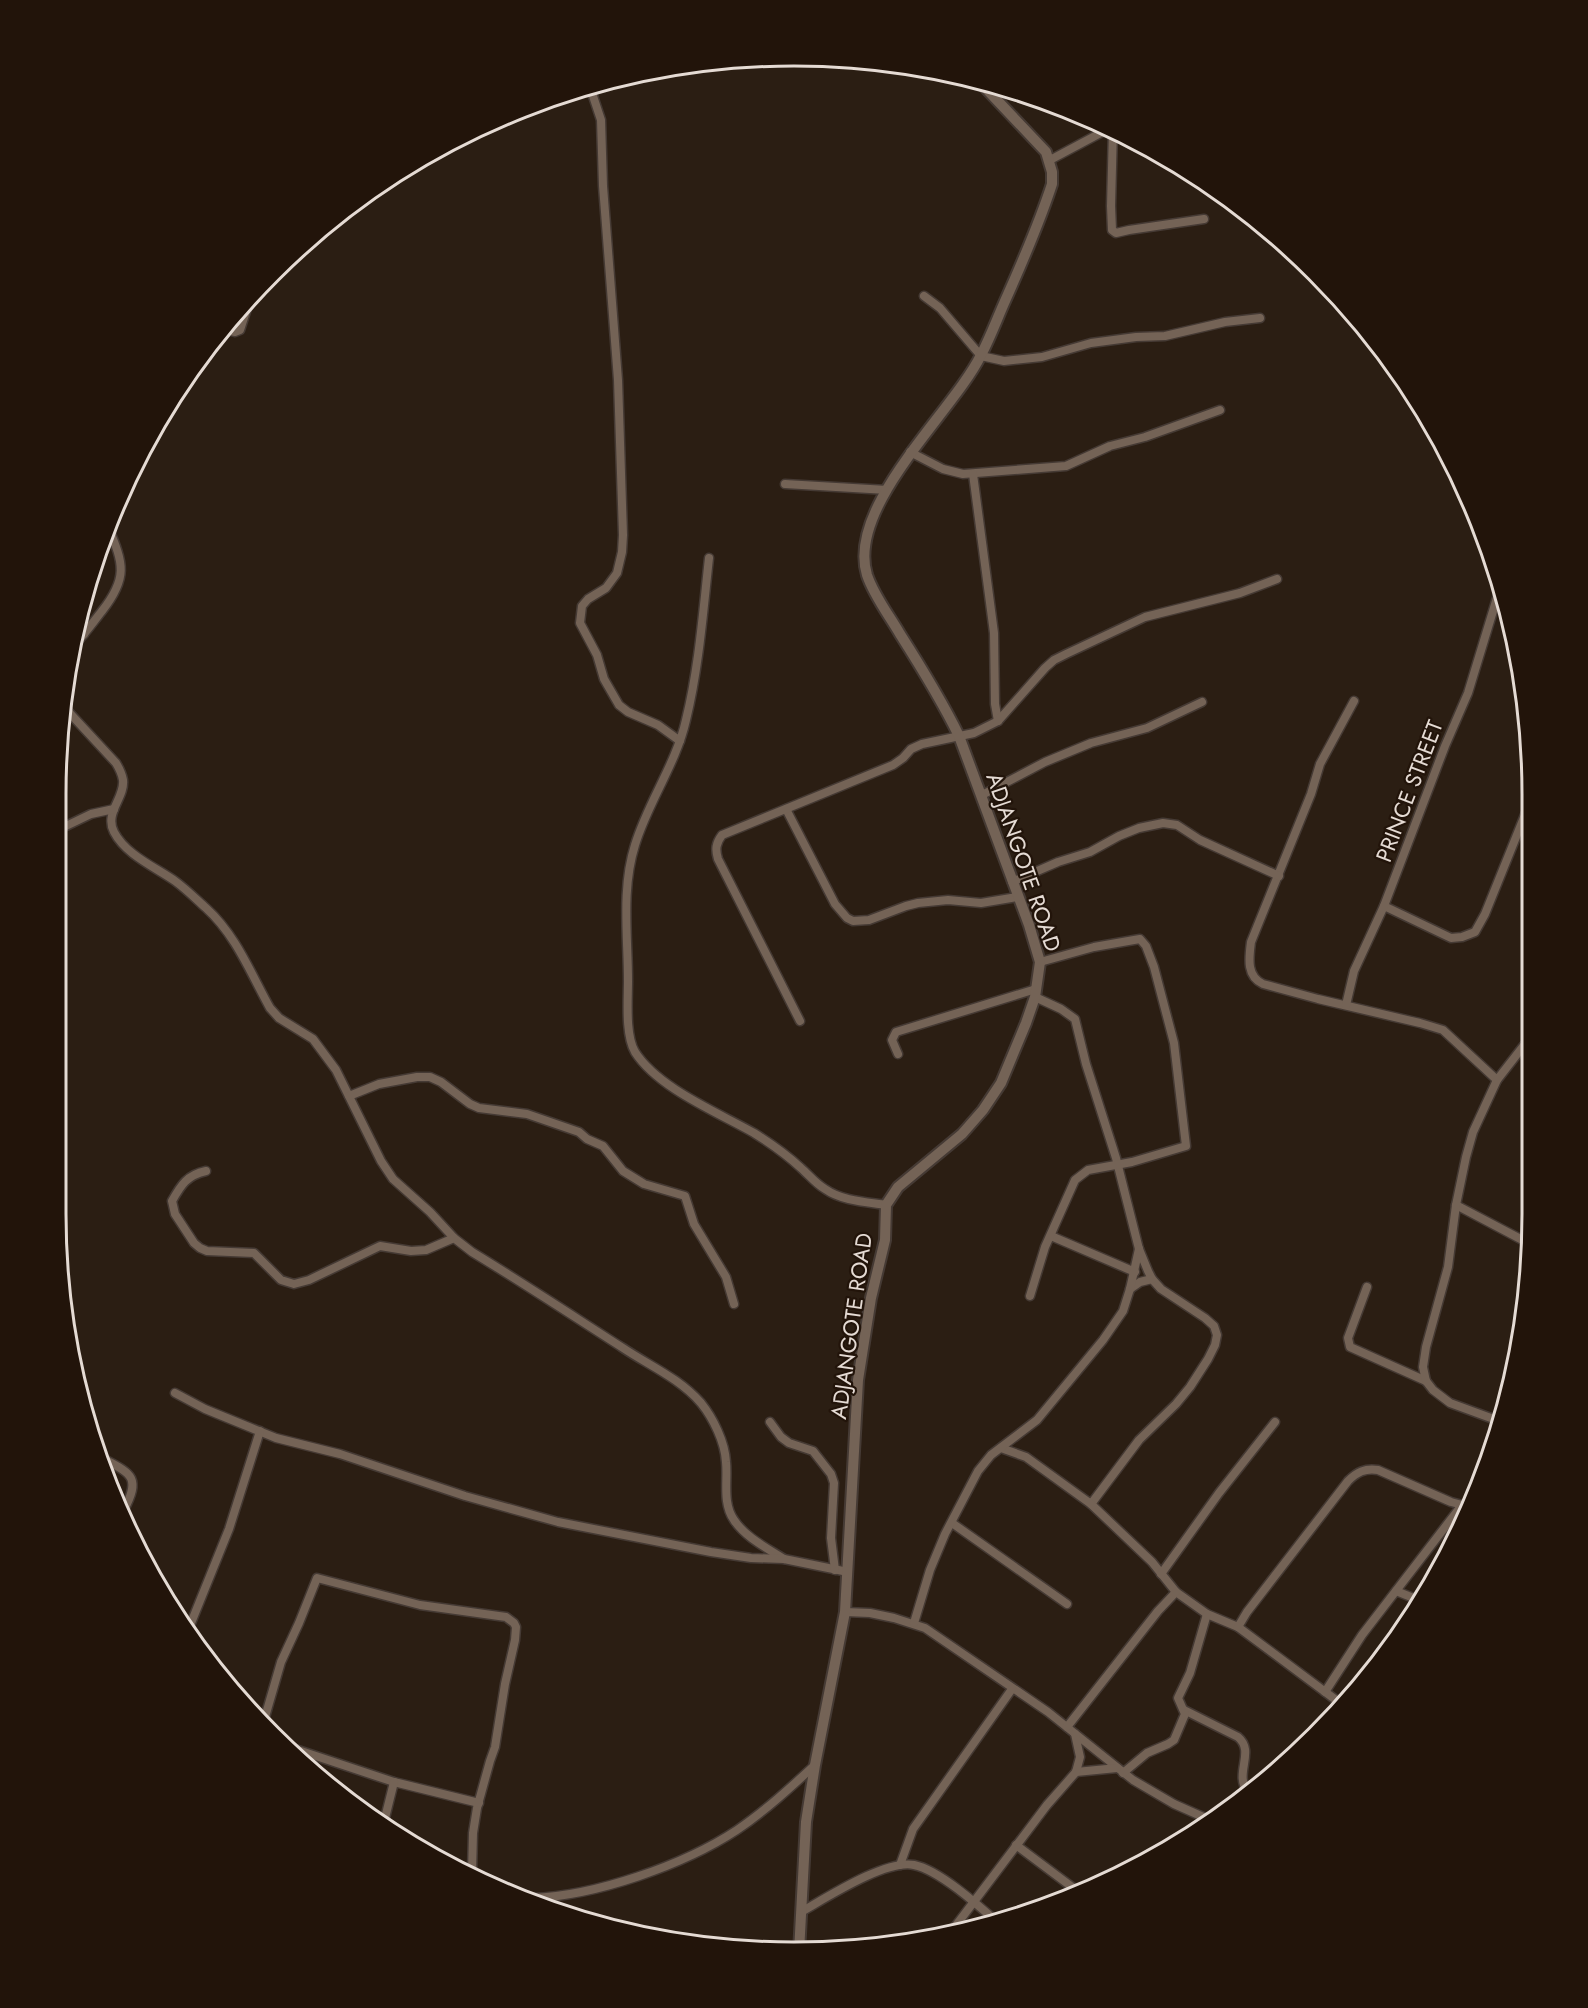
<svg xmlns="http://www.w3.org/2000/svg" width="1588" height="2008" viewBox="0 0 1588 2008" font-family="Jost,sans-serif">
	<rect width="100%" height="100%" fill="#2b1e13"/>
	<g fill="none" stroke-linecap="round" stroke-linejoin="round">
		<g stroke="#453a34" stroke-width="11">
			<g id="minor">
				<polyline points="590,87 601,120 603,186 618,380 623,535 622,552 617,573 606,588 588,599 582,606 580,623 597,655 604,679 619,705 628,712 658,725 680,741"/>
				<polyline points="1113,129 1111,206 1112,230 1116,233 1129,230 1204,219"/>
				<polyline points="1050,160 1110,128"/>
				<polyline points="924,296 940,308 981,356 1004,361 1042,357 1091,343 1136,337 1165,336 1225,322 1260,318"/>
				<polyline points="223,329 235,332 240,330 251,296 267,279 283,268 301,245"/>
				<polyline points="910,452 943,469 963,474 1066,466 1110,446 1145,437 1220,410"/>
				<polyline points="973,474 994,633 995,704 998,721"/>
				<polyline points="785,484 887,490"/>
				<polyline points="95,557 97,552"/>
				<path d="M709,558C703,612 699,667 686,720C676,764 648,802 635,845C621,889 628,936 628,981C628,1000 625,1035 635,1052C658,1088 717,1112 754,1133C770,1143 787,1155 801,1168C809,1175 816,1184 825,1189C842,1201 866,1202 886,1205"/>
				<polyline points="84,611 84,634"/>
				<path d="M78,641C87,631 94,621 102,611C128,578 124,564 108,527"/>
				<path d="M1354,701L1320,764L1311,794L1251,942C1249,958 1246,976 1263,984L1318,999L1420,1023L1443,1030L1497,1080"/>
				<path d="M65,708L116,763C119,768 122,774 123,780C125,798 104,813 114,832C126,855 155,867 175,881C186,889 196,899 206,908C236,935 251,974 270,1008L279,1018L313,1039L336,1070L381,1161L393,1179L430,1212L454,1238L472,1252C523,1283 573,1316 623,1348C650,1366 679,1378 701,1403C713,1418 725,1442 726,1462C728,1480 722,1503 734,1520C745,1537 767,1548 784,1559"/>
				<polyline points="982,795 1045,762 1091,743 1147,728 1202,702"/>
				<polyline points="786,809 835,904 847,918 853,921 869,920 906,906 918,903 948,900 981,903 1017,897"/>
				<polyline points="57,827 66,826 91,814 114,809"/>
				<polyline points="1012,882 1058,862 1090,852 1119,836 1139,828 1163,823 1177,825 1200,840 1279,876"/>
				<polyline points="1384,906 1451,938 1462,937 1475,932 1485,914 1531,800"/>
				<polyline points="1035,997 1061,1009 1075,1019 1086,1064 1116,1158 1139,1249 1148,1271 1152,1279 1161,1289 1205,1318 1214,1326 1217,1335 1215,1345 1208,1359 1190,1387 1176,1404 1139,1440 1091,1504"/>
				<polyline points="1346,1005 1354,971 1384,906 1445,746 1468,693 1500,588"/>
				<path d="M800,1021L718,859C715,849 716,843 722,835L893,765L903,758L911,749L922,744L974,733L998,721L1045,668L1054,660L1066,654L1145,617L1240,593L1277,579"/>
				<polyline points="898,1054 892,1040 896,1032 1036,989"/>
				<polyline points="349,1096 379,1084 417,1077 430,1077 441,1082 470,1104 479,1108 527,1114 579,1132 587,1139 603,1146 623,1171 644,1184 685,1196 694,1224 726,1277 734,1304"/>
				<path d="M206,1171C187,1175 181,1185 172,1201L175,1214L194,1243L200,1248L207,1251L254,1253L281,1280L294,1284L309,1280L380,1246L411,1251L426,1250L454,1238"/>
				<polyline points="1456,1205 1530,1244"/>
				<polyline points="1051,1236 1135,1272"/>
				<polyline points="1367,1287 1348,1338 1350,1347 1426,1381"/>
				<polyline points="1130,1289 1140,1282 1152,1279"/>
				<polyline points="1030,1296 1045,1247 1075,1180 1088,1170 1132,1162 1186,1146 1174,1043 1154,967 1146,946 1140,939 1134,940 1094,947 1040,962"/>
				<polyline points="175,1393 205,1409 276,1438 340,1454 465,1496 558,1522 711,1552 751,1558 784,1559 848,1572"/>
				<polyline points="1499,1421 1450,1403 1433,1390 1426,1381 1423,1367 1426,1347 1448,1267 1456,1205 1466,1157 1473,1132 1497,1080 1532,1035"/>
				<polyline points="770,1422 781,1437 789,1443 813,1451 831,1474 834,1483 831,1538 835,1570"/>
				<path d="M1001,1448L1026,1457L1091,1504L1152,1562L1176,1592L1207,1614L1238,1627L1247,1612L1348,1481C1357,1472 1365,1468 1378,1470L1451,1502L1470,1507"/>
				<path d="M102,1458C132,1474 141,1477 124,1510"/>
				<polyline points="952,1523 1067,1604"/>
				<polyline points="1161,1574 1219,1493 1275,1422"/>
				<polyline points="1396,1591 1421,1601"/>
				<polyline points="845,1612 870,1613 894,1618 925,1628 1048,1712 1133,1780 1174,1804 1210,1820"/>
				<polyline points="914,1623 930,1570 945,1534 978,1471 991,1455 1037,1420 1103,1340 1123,1311 1130,1289 1139,1249"/>
				<polyline points="1238,1627 1336,1700 1341,1701"/>
				<polyline points="189,1628 229,1529 260,1431"/>
				<polyline points="1325,1692 1362,1635 1462,1505"/>
				<path d="M1184,1710L1238,1737C1256,1752 1233,1774 1248,1792"/>
				<polyline points="263,1724 281,1662 299,1623 317,1578 420,1605 506,1617 514,1623 516,1627 515,1640 505,1684 495,1747 490,1761 477,1808 473,1833 472,1873"/>
				<polyline points="1067,1727 1158,1611 1176,1592"/>
				<polyline points="283,1745 394,1782 479,1803"/>
				<polyline points="1076,1772 1117,1768"/>
				<polyline points="1123,1773 1147,1753 1168,1744 1174,1740 1185,1714 1178,1698 1190,1673 1207,1614"/>
				<polyline points="384,1822 394,1782"/>
				<polyline points="1016,1845 1076,1890"/>
				<polyline points="900,1865 913,1829 1012,1689"/>
				<path d="M532,1898C595,1896 684,1865 737,1830C765,1811 790,1788 815,1765"/>
				<path d="M801,1912C826,1898 886,1859 914,1865C939,1870 978,1905 997,1922"/>
				<polyline points="951,1932 1047,1805 1076,1772 1080,1757 1075,1734"/>
			</g>
		</g>
		<g stroke="#453a34" stroke-width="14">
			<path id="tertiary" d="M799,1952L806,1822L815,1765L845,1612L858,1380L871,1298L885,1240L886,1205L898,1187L962,1134L983,1110L1001,1083L1026,1023L1035,997L1040,962L1029,925L959,736C942,701 921,667 900,634C889,615 874,596 867,575C846,506 953,412 981,355C990,338 997,319 1005,301C1022,263 1039,224 1052,184V172L1046,152L977,79"/>
		</g>
		<use href="#minor" stroke="#746356" stroke-width="8"/>
		<use href="#tertiary" stroke="#746356" stroke-width="10"/>
	</g>
	<g text-anchor="middle" dominant-baseline="central" stroke-width="4.5" stroke-linejoin="round" paint-order="stroke">
		<g font-size="22" fill="#e5dbd4" stroke="#22140a">
			<text transform="translate(1409 791) rotate(-69)">PRINCE STREET</text>
			<text transform="translate(1024 862) rotate(71)">ADJANGOTE ROAD</text>
			<text transform="translate(851 1326) rotate(-82)">ADJANGOTE ROAD</text>
		</g>
	</g>
	<path d="M0 0H1588V2008H0ZM794 66H794A728 728 0 0 1 1522 794V1214A728 728 0 0 1 794 1942H794A728 728 0 0 1 66 1214V794A728 728 0 0 1 794 66Z" fill="#22140a" fill-rule="evenodd"/>
	<path fill="none" stroke="#e5dbd4" stroke-width="3" d="M794 66H794A728 728 0 0 1 1522 794V1214A728 728 0 0 1 794 1942H794A728 728 0 0 1 66 1214V794A728 728 0 0 1 794 66Z"/>
</svg>
